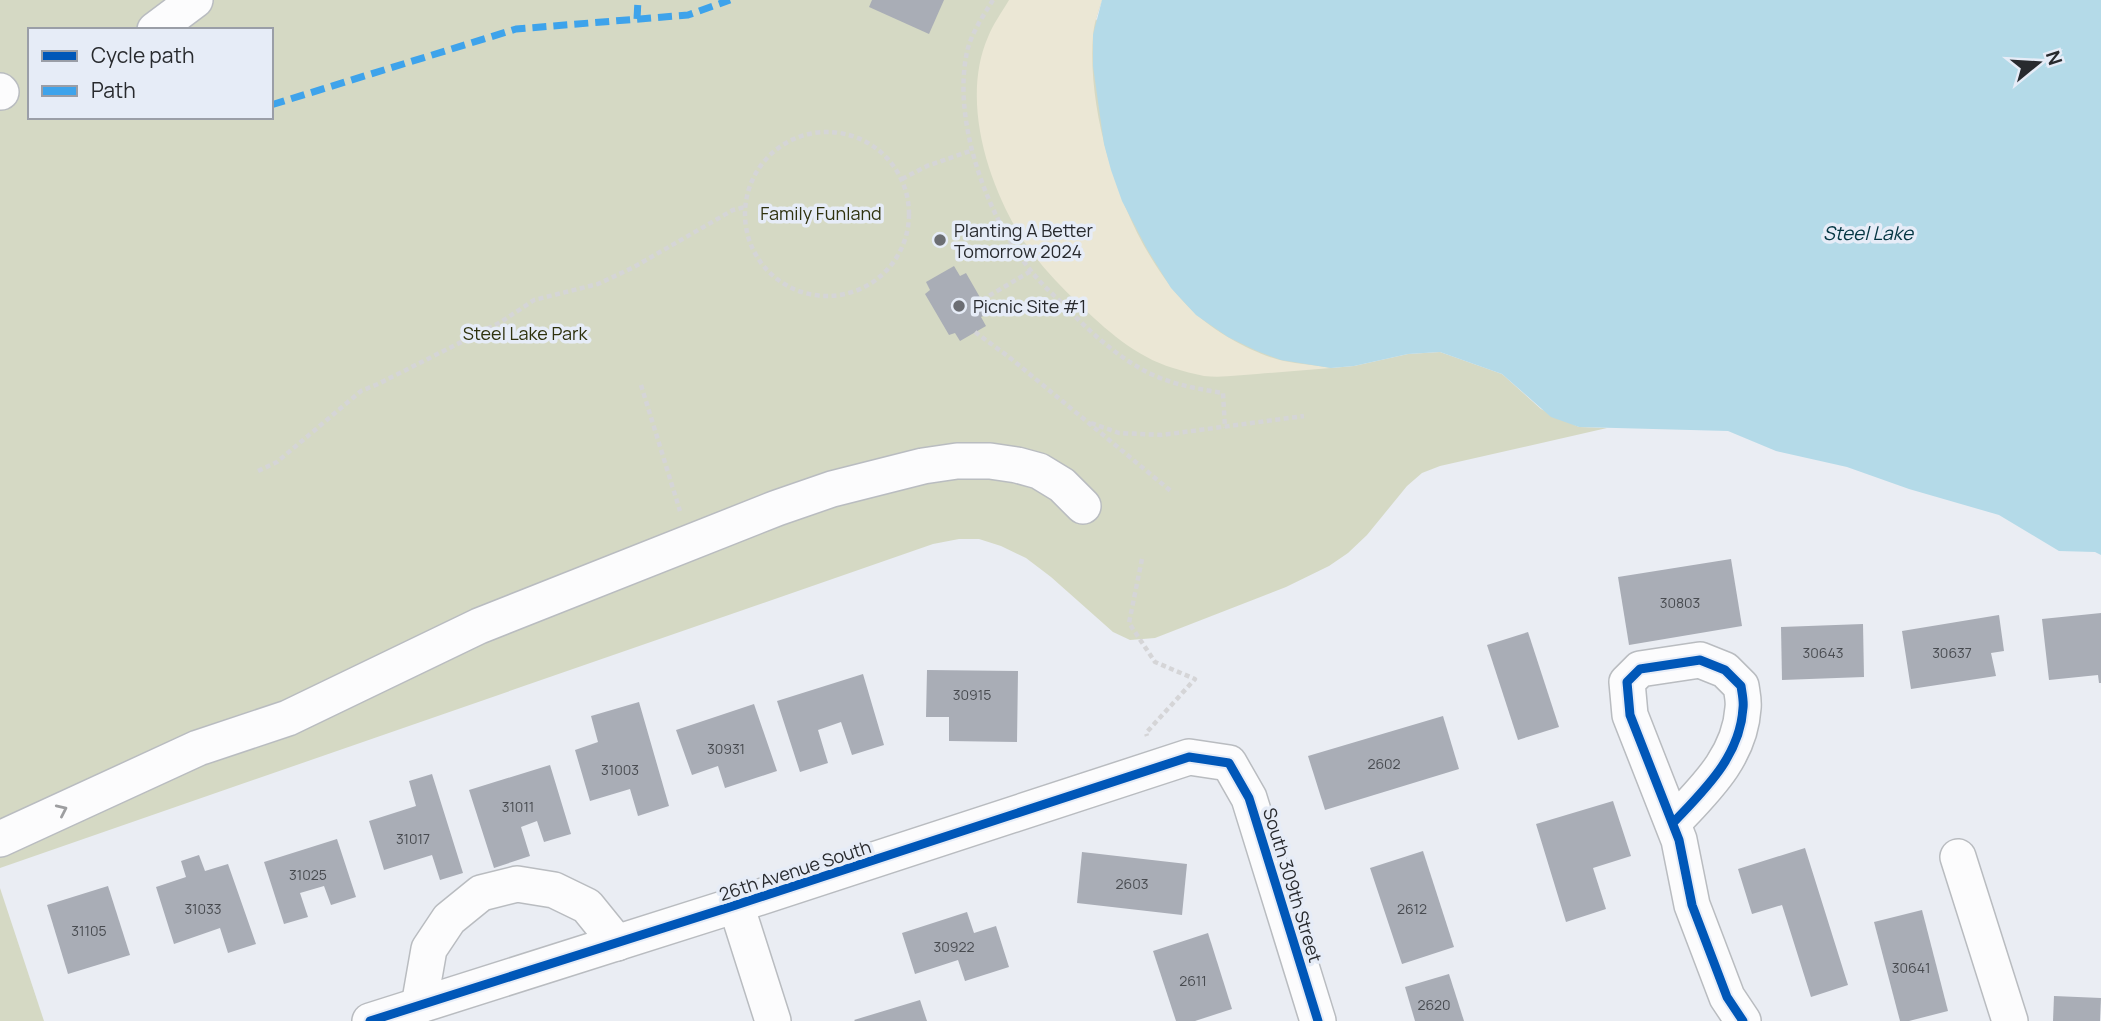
<svg xmlns="http://www.w3.org/2000/svg" width="2101" height="1021" viewBox="0 0 2101 1021" font-family="Manrope,sans-serif">
	<rect width="100%" height="100%" fill="#eaedf3"/>
	<g fill="#d5d9c4" fill-rule="evenodd">
		<path d="M0,0H1102L1096,19L1331,368L1354,366L1408,354L1440,352L1502,374L1541,409L1579,427L1607,428L1440,466L1422,473L1407,486L1367,535L1348,553L1329,566L1286,587L1155,638L1130,640L1113,632L1051,577L1026,558L1001,546L979,539H959L933,544L0,868ZM30,30H271V117H30Z"/>
		<polygon points="0,888 44,1021 0,1021"/>
	</g>
	<path fill="#ebe7d5" d="M1009,0H1102C1098,12 1094,23 1093,36C1086,123 1130,254 1195,313C1216,333 1256,355 1284,361C1299,364 1315,365 1331,368C1306,370 1282,372 1257,374C1240,375 1222,378 1204,376C1194,374 1183,371 1173,368C1136,357 1105,329 1078,303C1059,285 1040,265 1025,243C989,188 960,101 988,37C993,24 1002,12 1009,0Z"/>
	<polygon fill="#b4dae8" points="1102,0 2101,0 2101,555 2095,552 2059,551 1999,515 1909,489 1847,467 1776,451 1728,431 1579,427 1551,417 1502,374 1440,352 1408,354 1354,366 1331,368 1281,360 1257,351 1228,337 1196,315 1171,288 1147,249 1122,201 1111,170 1104,144 1093,66 1093,35"/>
	<g fill="#a9adb6">
		<polygon points="872,0 944,0 929,34 869,7"/>
		<polygon points="954,266 960,276 966,273 989,313 981,317 986,326 960,341 955,333 949,335 925,294 930,290 926,282"/>
		<polygon points="1731,559 1742,626 1629,645 1618,577"/>
		<polygon points="2101,613 2101,683 2099,683 2098,675 2049,680 2042,619"/>
		<polygon points="1999,615 2004,651 1991,653 1996,676 1911,689 1902,631"/>
		<polygon points="1863,624 1864,677 1782,680 1781,627"/>
		<polygon points="1528,632 1559,727 1518,740 1487,645"/>
		<polygon points="927,670 1018,671 1017,742 949,741 949,717 926,717"/>
		<polygon points="863,674 884,745 852,755 841,722 818,730 828,763 800,772 777,701"/>
		<polygon points="639,702 669,806 638,816 630,789 590,801 575,750 598,742 591,716"/>
		<polygon points="754,704 777,771 725,788 718,766 692,775 676,730"/>
		<polygon points="1443,716 1459,769 1325,810 1308,756"/>
		<polygon points="550,765 571,834 544,842 537,821 521,827 530,856 494,868 469,790"/>
		<polygon points="432,774 463,873 440,880 432,855 384,870 369,821 416,806 409,781"/>
		<polygon points="1613,801 1631,856 1593,868 1606,909 1566,922 1536,824"/>
		<polygon points="337,839 356,897 331,905 324,886 300,893 308,917 284,924 264,862"/>
		<polygon points="1805,848 1848,985 1811,997 1782,905 1752,914 1738,869"/>
		<polygon points="1423,851 1454,947 1402,964 1370,868"/>
		<polygon points="1082,852 1187,864 1182,915 1077,903"/>
		<polygon points="199,855 205,871 228,864 256,944 228,953 220,928 174,944 156,887 186,877 181,861"/>
		<polygon points="108,886 130,955 68,974 47,905"/>
		<polygon points="1922,910 1948,1011 1909,1021 1900,1021 1874,922"/>
		<polygon points="967,912 974,933 996,926 1009,967 965,981 958,960 915,974 902,933"/>
		<polygon points="1208,933 1232,1009 1195,1021 1176,1021 1153,951"/>
		<polygon points="1449,974 1464,1021 1415,1021 1405,987"/>
		<polygon points="2054,996 2101,998 2100,1021 2053,1021"/>
		<polygon points="920,1000 927,1021 855,1021 854,1020"/>
	</g>
	<g fill="none" stroke-linecap="round" stroke-linejoin="round">
		<g stroke="#b9bcc0" stroke-width="38">
			<g id="minor">
				<polyline points="155,30 195,0"/>
				<polyline points="0,91 1,92"/>
				<path d="M1673,823C1704,790 1740,757 1743,708C1744,701 1742,693 1741,686L1725,670L1700,660L1640,669L1627,682L1630,715L1679,840L1692,905L1727,997L1743,1021"/>
				<polyline points="0,839 198,748 288,718 479,626 777,508 832,489 923,466 957,461 990,461 1017,465 1039,471 1062,485 1083,506"/>
				<polyline points="1958,857 2010,1021"/>
				<polyline points="736,905 773,1021"/>
				<polyline points="419,1006 429,949 449,919 481,893 517,884 554,890 587,906 617,943"/>
				<polyline points="370,1021 736,905 1189,757 1229,763 1249,798 1318,1021"/>
			</g>
		</g>
		<g stroke="#d5d5d7" stroke-width="4.5" stroke-dasharray="5 3.5" stroke-linecap="butt">
			<path d="M993,0C983,16 971,34 967,52C952,121 987,217 1031,271C1042,285 1056,297 1068,309C1092,334 1120,359 1151,374C1174,385 1199,389 1223,393L1225,428"/>
			<circle cx="827" cy="214" r="82"/>
			<polyline points="902,179 927,166 973,150"/>
			<polyline points="982,300 1031,271"/>
			<polyline points="975,332 1009,357 1172,492"/>
			<polyline points="641,385 680,511"/>
			<polyline points="1091,423 1119,433 1162,435 1304,416"/>
			<polyline points="258,471 277,462 361,391 378,384 501,322 534,300 598,284 634,267 733,210 745,207"/>
			<polyline points="1142,559 1129,623 1155,662 1195,679 1146,733 1147,736"/>
		</g>
		<use href="#minor" stroke="#fcfcfd" stroke-width="35"/>
		<g stroke="#3ea3eb" stroke-width="7" stroke-dasharray="14 7" stroke-linecap="butt">
			<polyline points="637,19 638,0"/>
			<polyline points="271,105 516,29 688,15 730,0"/>
		</g>
		<g stroke="#e6ecf7" stroke-width="13">
			<g id="cycleway">
				<path d="M1673,823C1704,790 1740,757 1743,708C1744,701 1742,693 1741,686L1725,670L1700,660L1640,669L1627,682L1630,715L1679,840L1692,905L1727,997L1743,1021"/>
				<polyline points="370,1021 736,905 1189,757 1229,763 1249,798 1318,1021"/>
			</g>
		</g>
		<use href="#cycleway" stroke="#0057b8" stroke-width="9"/>
	</g>
	<defs><path id="oneway-chevron" d="M-2-3.5L2.5 0L-2 3.5" fill="none" stroke-width="1.6" stroke-linecap="round" stroke-linejoin="round" transform="scale(1.75)"/></defs>
	<use stroke="#9d9ea0" href="#oneway-chevron" transform="translate(62 810) rotate(-25)"/>
	<g fill="#6c6e73" stroke="#e6ecf7" stroke-width="2.5">
		<circle cx="940" cy="240" r="7"/>
		<circle cx="959" cy="306" r="7"/>
	</g>
	<g text-anchor="middle" dominant-baseline="central" stroke-width="7" stroke-linejoin="round" paint-order="stroke">
		<g font-size="14" fill="#484b50">
			<text x="1680" y="602">30803</text>
			<text x="1823" y="652">30643</text>
			<text x="1952" y="652">30637</text>
			<text x="972" y="694">30915</text>
			<text x="726" y="748">30931</text>
			<text x="1384" y="763">2602</text>
			<text x="620" y="769">31003</text>
			<text x="518" y="806">31011</text>
			<text x="413" y="838">31017</text>
			<text x="308" y="874">31025</text>
			<text x="1132" y="883">2603</text>
			<text x="203" y="908">31033</text>
			<text x="1412" y="908">2612</text>
			<text x="89" y="930">31105</text>
			<text x="954" y="946">30922</text>
			<text x="1911" y="967">30641</text>
			<text x="1193" y="980">2611</text>
			<text x="1434" y="1004">2620</text>
		</g>
		<g font-size="18" fill="#2f320e" stroke="#e6ecf7">
			<text x="821" y="213">Family Funland</text>
			<text x="525" y="333">Steel Lake Park</text>
		</g>
		<g font-size="18" fill="#282a2e" stroke="#e6ecf7" text-anchor="start">
			<text x="954" y="230">Planting A Better<tspan x="954" dy="21">Tomorrow 2024</tspan></text>
			<text x="973" y="306">Picnic Site #1</text>
		</g>
		<g font-size="18" fill="#282a2e" stroke="#e6ecf7">
			<text transform="translate(795 870) rotate(-18)">26th Avenue South</text>
			<text transform="translate(1293 885) rotate(73)">South 309th Street</text>
		</g>
		<g font-size="19" font-style="italic" fill="#033542" stroke="#e6ecf7">
			<text x="1868" y="233">Steel Lake</text>
		</g>
	</g>
	<rect x="28" y="28" width="245" height="91" fill="#e6ecf7" stroke="#9a9ea7" stroke-width="2"/>
	<rect x="42" y="51" width="35" height="10" fill="#0057b8" stroke="#9a9ea7" stroke-width="2"/>
	<text x="91" y="63" font-size="21" fill="#282a2e">Cycle path</text>
	<rect x="42" y="86" width="35" height="10" fill="#3ea3eb" stroke="#9a9ea7" stroke-width="2"/>
	<text x="91" y="98" font-size="21" fill="#282a2e">Path</text>
	<g transform="translate(2038 63) rotate(72)" stroke="#e6ecf7" stroke-width="5" paint-order="stroke">
	<path d="M0-5L12 26L0 18L-12 26Z" fill="#282a2e"/>
	<text y="-10" font-size="19" font-weight="bold" text-anchor="middle" fill="#282a2e">N</text>
	</g>
</svg>
